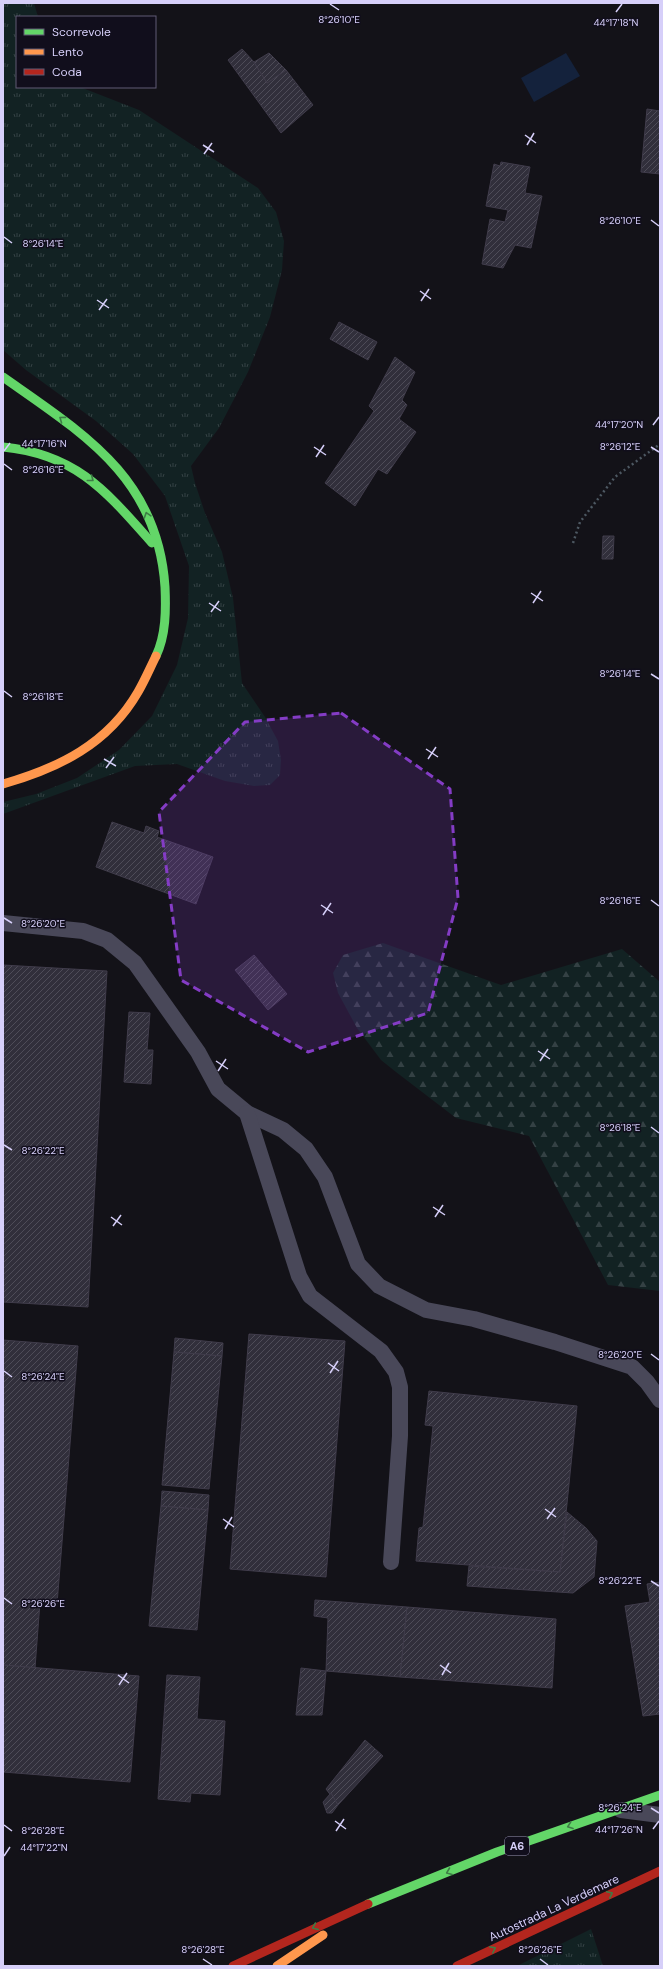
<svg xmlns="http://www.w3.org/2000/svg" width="663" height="1969" viewBox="0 0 663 1969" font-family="'DM Sans',sans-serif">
	<defs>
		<pattern id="grass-tufts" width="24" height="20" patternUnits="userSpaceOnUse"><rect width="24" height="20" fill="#122223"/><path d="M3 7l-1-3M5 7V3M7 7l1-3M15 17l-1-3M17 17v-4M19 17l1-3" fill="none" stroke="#344144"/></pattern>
		<pattern id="forest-firs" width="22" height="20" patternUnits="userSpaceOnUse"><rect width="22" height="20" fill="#122223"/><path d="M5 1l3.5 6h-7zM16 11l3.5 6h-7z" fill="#344144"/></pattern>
		<pattern id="building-hatch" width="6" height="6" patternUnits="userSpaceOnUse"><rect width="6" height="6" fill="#312f3b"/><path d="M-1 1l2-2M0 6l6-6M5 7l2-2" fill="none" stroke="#4e4c58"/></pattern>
	</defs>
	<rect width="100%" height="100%" fill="#131218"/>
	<g fill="url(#grass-tufts)">
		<polygon points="3,3 34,3 38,17 17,17 17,87 80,87 139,110 258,188 276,212 284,241 282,270 270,317 248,372 219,428 191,466 195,483 205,513 222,552 233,598 242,683 265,717 278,741 281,760 280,775 270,785 254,786 225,781 177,764 135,766 3,814 3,802 36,794 77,778 119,750 152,716 177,665 188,618 189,566 165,496 133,454 96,421 26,370 3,350"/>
		<polygon points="591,1929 603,1966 517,1966"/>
	</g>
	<polygon fill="url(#forest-firs)" points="383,943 501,985 622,949 660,982 660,1291 608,1285 529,1136 456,1118 396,1072 381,1060 357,1028 338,993 333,973 343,955"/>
	<polygon fill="#14223c" points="566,53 580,76 534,102 521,78"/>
	<g fill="url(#building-hatch)" stroke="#403c4b">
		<polygon points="242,49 254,62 267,83 286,70 313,105 281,133 228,60"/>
		<polygon points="269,53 286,70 267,83 254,62"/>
		<polygon points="647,109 660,111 660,174 641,172"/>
		<polygon points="501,162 530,167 525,193 542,196 531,248 515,245 503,268 482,264 490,219 505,222 508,210 486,206 494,164 500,166"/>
		<polygon points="339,322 377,342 368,360 330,339"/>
		<polygon points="395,357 415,372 402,400 407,405 399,419 416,432 387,474 378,469 355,506 325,483 374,411 369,406"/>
		<polygon points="603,536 614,536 613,559 602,559"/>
		<polygon points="112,822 144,833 146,826 159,831 157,837 213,857 196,904 96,867"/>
		<polygon points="254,955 287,994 268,1010 235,970"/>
		<polygon points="3,965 107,971 88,1307 3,1302"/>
		<polygon points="129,1012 150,1013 147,1050 153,1050 151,1084 124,1082"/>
		<polygon points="249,1334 345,1341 326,1577 230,1569"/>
		<polygon points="175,1338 223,1343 222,1356 174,1352"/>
		<polygon points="3,1340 78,1346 57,1604 40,1602 35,1668 3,1665"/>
		<polygon points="174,1352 222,1356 209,1489 162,1485"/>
		<polygon points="429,1391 577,1406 560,1572 416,1561 419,1528 423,1527 433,1426 425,1425"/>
		<polygon points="162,1491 209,1495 208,1510 161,1506"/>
		<polygon points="161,1506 208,1510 197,1630 149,1626"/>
		<polygon points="567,1512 586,1528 597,1541 594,1577 573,1593 467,1586 469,1566 560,1572"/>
		<polygon points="660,1582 660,1714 643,1716 625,1606 650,1602 647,1584"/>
		<polygon points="315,1600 407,1607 400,1677 326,1671 328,1618 314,1616"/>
		<polygon points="407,1607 556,1619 552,1688 400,1677"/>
		<polygon points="3,1665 139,1676 130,1782 3,1772"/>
		<polygon points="301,1668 326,1671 322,1715 296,1715"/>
		<polygon points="167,1675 200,1677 197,1719 225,1721 220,1795 191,1793 190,1802 158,1799"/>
		<polygon points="365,1740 383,1756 338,1805 326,1789"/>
		<polygon points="331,1793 338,1805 332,1813 327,1813 323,1802"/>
	</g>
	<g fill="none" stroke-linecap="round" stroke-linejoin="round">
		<polyline stroke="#4d5862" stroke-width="2.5" stroke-dasharray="2 3" stroke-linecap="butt" points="573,543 580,522 615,477 660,444"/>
		<g stroke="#494859" stroke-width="16">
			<polyline points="3,923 83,931 107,940 135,963 198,1052 218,1089 247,1113 283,1130 306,1149 325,1177 358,1264 379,1286 426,1310 474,1319 555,1342 632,1367 647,1382 660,1400"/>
			<polyline points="247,1113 299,1276 310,1296 381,1351 396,1372 400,1387 400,1436 391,1562"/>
			<polyline points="621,1810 660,1815"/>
		</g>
		<g stroke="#63d668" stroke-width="9">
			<path d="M3,377C84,434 158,478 165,587C166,610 166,635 156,656"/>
			<path d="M3,447C76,454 106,491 152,543"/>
			<polyline points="368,1904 497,1852 660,1795"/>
		</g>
		<g stroke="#ff974d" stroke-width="9">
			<path d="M3,784C59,768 108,744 138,692C145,680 150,668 156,656"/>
			<polyline points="277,1966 323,1935"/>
		</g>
		<g stroke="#b3261e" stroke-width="9">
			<polyline points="233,1966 368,1904"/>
			<polyline points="457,1966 660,1871"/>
		</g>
	</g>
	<defs><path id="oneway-chevron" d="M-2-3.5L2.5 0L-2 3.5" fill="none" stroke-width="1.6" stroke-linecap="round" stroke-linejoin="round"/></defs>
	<g stroke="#3e7c46">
		<use href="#oneway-chevron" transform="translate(62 419) rotate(-144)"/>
		<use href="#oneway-chevron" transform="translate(91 479) rotate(38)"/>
		<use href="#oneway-chevron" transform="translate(147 515) rotate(-108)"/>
		<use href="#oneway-chevron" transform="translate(570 1826) rotate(160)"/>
		<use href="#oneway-chevron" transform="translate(449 1872) rotate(158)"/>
		<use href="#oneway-chevron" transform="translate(610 1894) rotate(-25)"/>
		<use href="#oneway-chevron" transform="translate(315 1927) rotate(157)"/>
		<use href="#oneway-chevron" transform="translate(493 1949) rotate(-26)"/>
	</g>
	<path fill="#843cc5" fill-opacity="0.2" stroke="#843cc5" stroke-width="3" stroke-dasharray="8 5" stroke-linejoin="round" d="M341,713L450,789L458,898L428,1013L308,1052L181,980L159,812L245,722Z"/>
	<path fill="none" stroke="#d6cff9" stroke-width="1.5" d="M330,4L339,10M616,12L622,4M525,135L536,143M203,145L214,152M527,145L534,133M204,154L212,143M651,220L659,226M4,237L12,243M420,291L431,299M97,300L109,308M421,301L429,289M99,310L107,299M653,425L659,417M314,447L326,455M651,447L659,452M4,451L10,443M316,457L324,445M4,464L12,470M531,593L543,601M209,603L221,611M533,603L541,591M211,612L219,601M651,674L659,679M4,691L12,697M426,749L438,757M104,759L116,766M428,759L436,747M106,768L114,757M651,900L659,906M321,905L333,913M323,915L331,903M4,918L12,923M538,1051L550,1059M216,1061L228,1069M540,1061L548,1049M218,1071L226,1059M651,1127L659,1133M4,1145L12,1150M433,1207L445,1215M111,1217L122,1225M435,1217L443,1205M113,1226L121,1215M651,1354L659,1360M328,1363L339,1371M4,1371L12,1377M330,1373L338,1361M545,1509L556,1517M223,1519L234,1527M547,1519L555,1508M225,1529L232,1517M651,1581L659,1586M4,1598L12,1604M440,1665L451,1673M118,1675L129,1683M442,1675L449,1663M119,1685L127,1673M651,1808L659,1813M335,1821L346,1829M4,1825L12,1831M653,1829L659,1821M336,1831L344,1819M4,1856L10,1847M203,1959L212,1965M540,1959L548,1965"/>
	<g text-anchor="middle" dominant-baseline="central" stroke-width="3" stroke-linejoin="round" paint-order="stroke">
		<rect fill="#110e1c" stroke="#9b95b7" stroke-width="1" x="505" y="1837" width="24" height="18" rx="3"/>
		<g font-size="11" font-weight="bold" fill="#d6cff9">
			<text x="517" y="1846">A6</text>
		</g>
		<g font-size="12" fill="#d6cff9" stroke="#110e1c">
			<text transform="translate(554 1908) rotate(-25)">Autostrada La Verdemare</text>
		</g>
	</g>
	<g font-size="10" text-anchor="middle" fill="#d6cff9" stroke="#110e1c" stroke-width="3" stroke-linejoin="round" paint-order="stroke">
		<text x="339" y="23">8°26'10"E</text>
		<text x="616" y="26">44°17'18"N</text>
		<text x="620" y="224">8°26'10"E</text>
		<text x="43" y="247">8°26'14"E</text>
		<text x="619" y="428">44°17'20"N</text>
		<text x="44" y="447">44°17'16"N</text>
		<text x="620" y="450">8°26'12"E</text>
		<text x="43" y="473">8°26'16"E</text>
		<text x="620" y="677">8°26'14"E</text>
		<text x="43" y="700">8°26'18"E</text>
		<text x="620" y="904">8°26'16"E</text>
		<text x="43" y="927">8°26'20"E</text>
		<text x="620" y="1131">8°26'18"E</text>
		<text x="43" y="1154">8°26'22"E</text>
		<text x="620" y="1358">8°26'20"E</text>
		<text x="43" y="1380">8°26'24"E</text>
		<text x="620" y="1584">8°26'22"E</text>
		<text x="43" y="1607">8°26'26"E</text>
		<text x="620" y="1811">8°26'24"E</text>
		<text x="619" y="1833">44°17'26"N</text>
		<text x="43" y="1834">8°26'28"E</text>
		<text x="44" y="1851">44°17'22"N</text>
		<text x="203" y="1953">8°26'28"E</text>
		<text x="540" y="1953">8°26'26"E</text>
	</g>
	<rect width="663" height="1969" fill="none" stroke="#d6cff9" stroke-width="8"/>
	<rect x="16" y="16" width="140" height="72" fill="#110e1c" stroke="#605b74"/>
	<rect x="24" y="29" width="20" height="6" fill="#63d668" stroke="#605b74"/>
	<text x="52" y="36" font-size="12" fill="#d6cff9">Scorrevole</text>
	<rect x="24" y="49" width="20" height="6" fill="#ff974d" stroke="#605b74"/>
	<text x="52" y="56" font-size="12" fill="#d6cff9">Lento</text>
	<rect x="24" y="69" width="20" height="6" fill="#b3261e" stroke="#605b74"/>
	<text x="52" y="76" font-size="12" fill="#d6cff9">Coda</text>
</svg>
